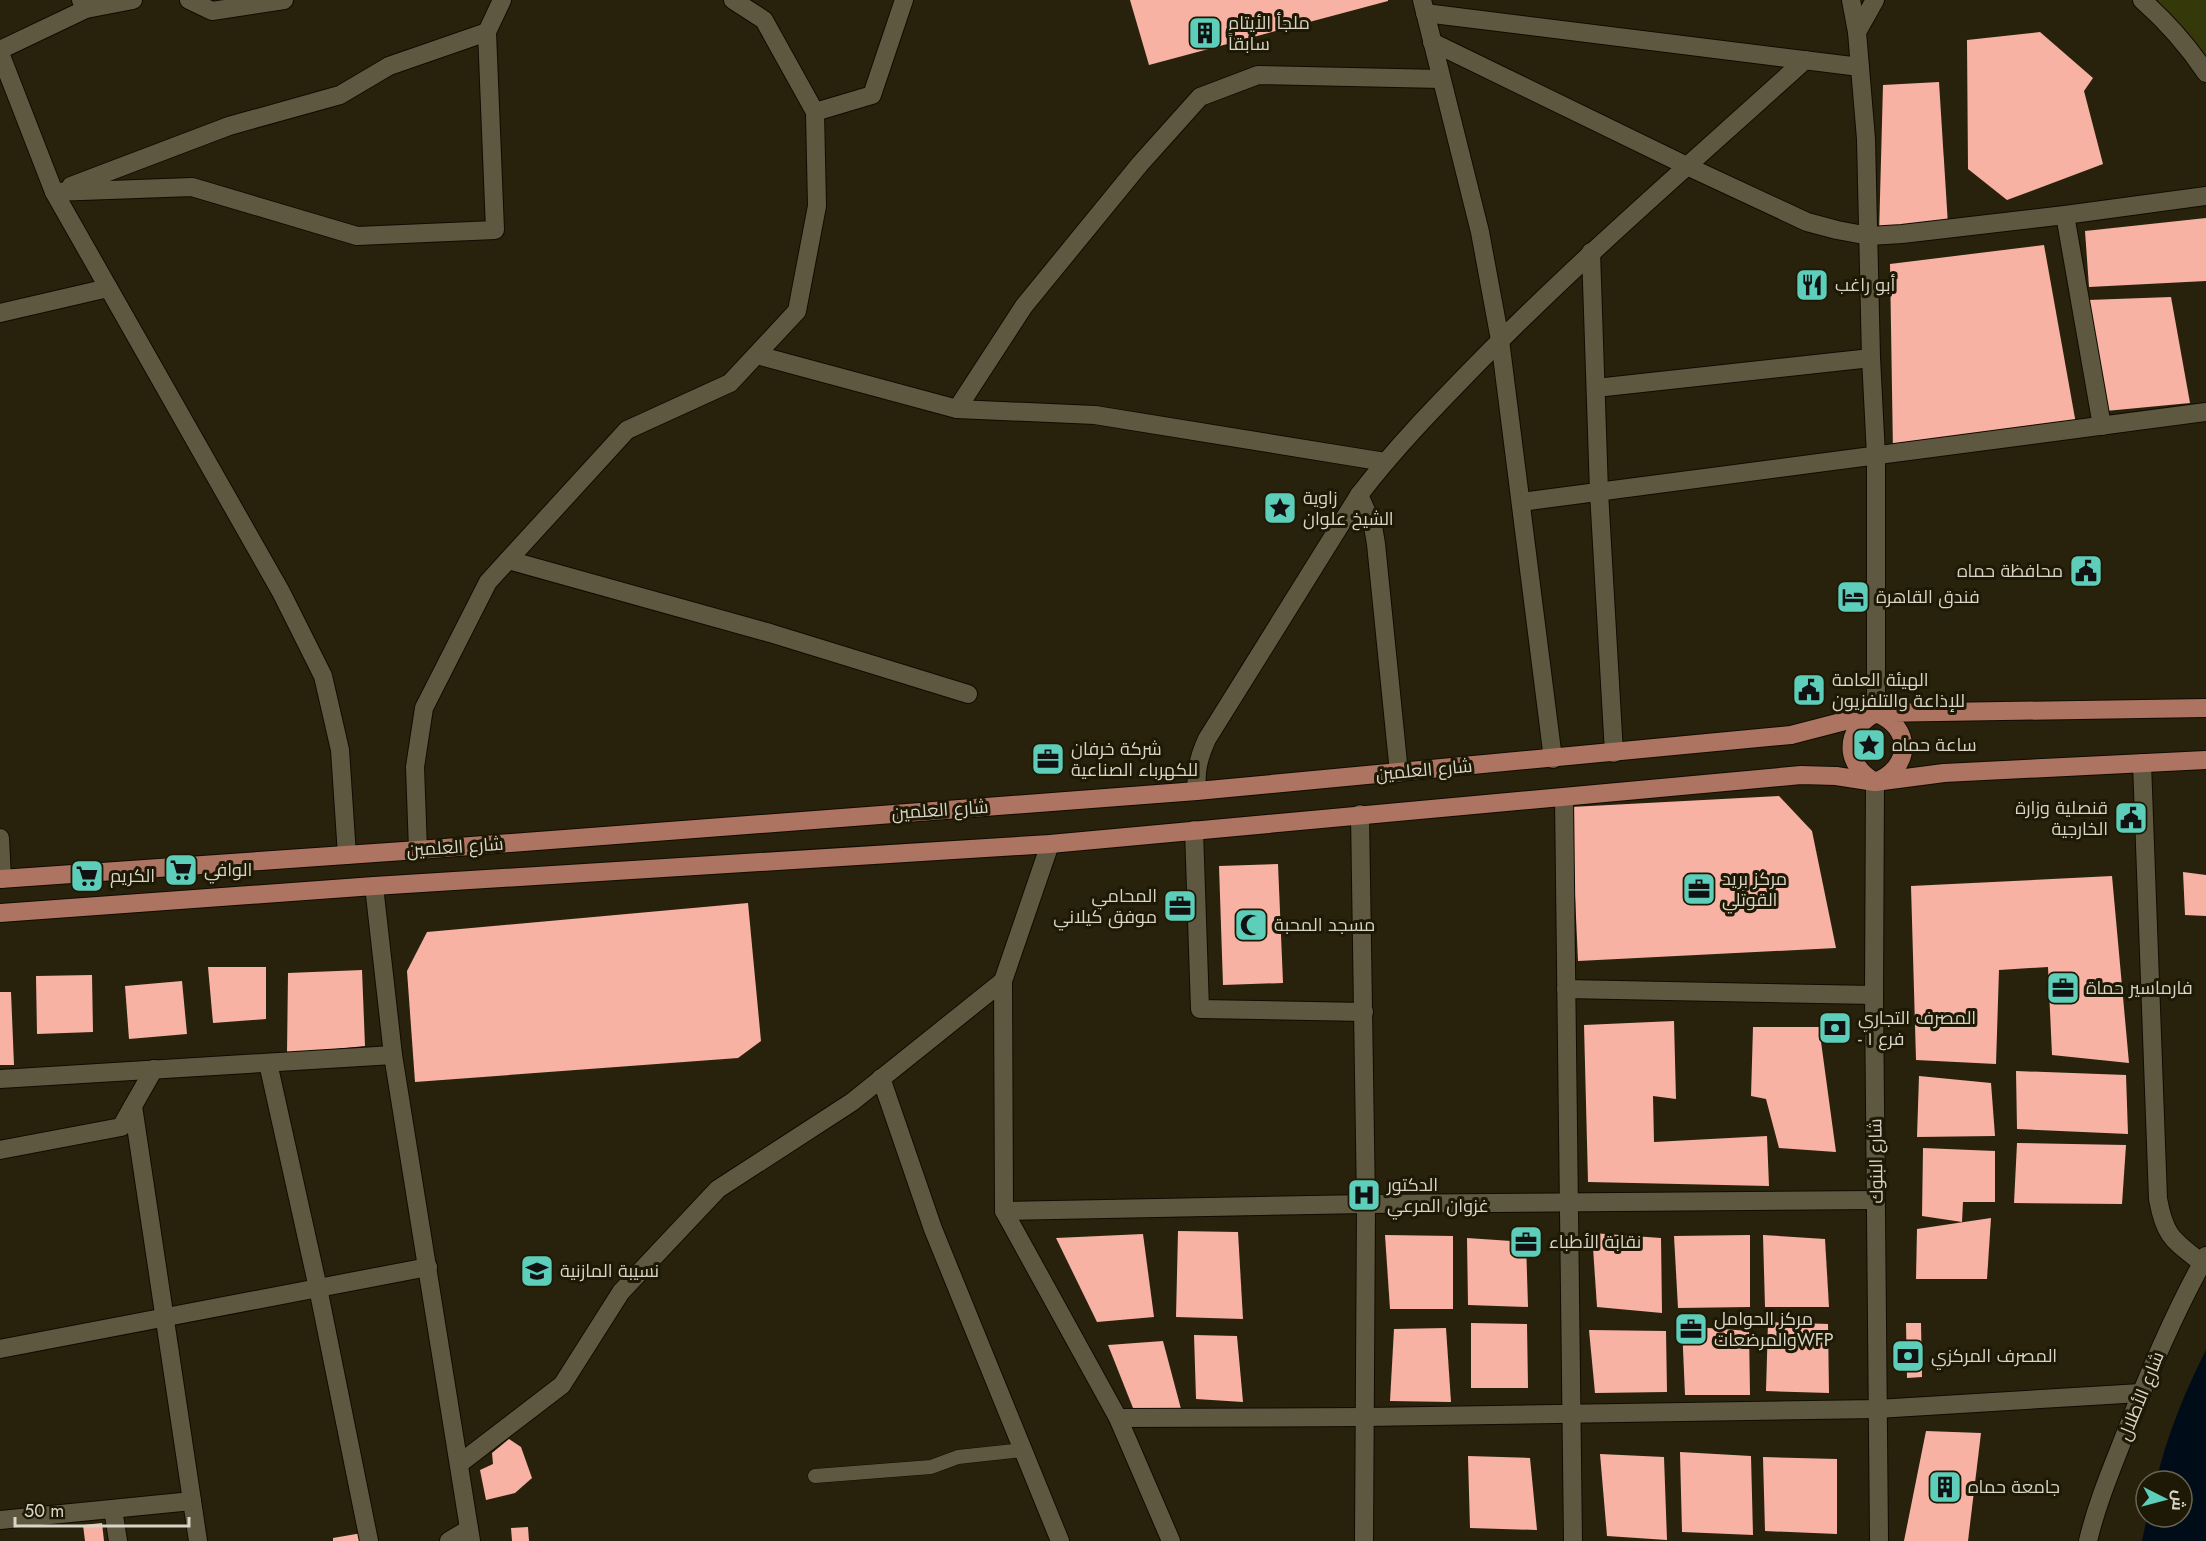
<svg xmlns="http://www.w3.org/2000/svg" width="2206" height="1541" viewBox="0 0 2206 1541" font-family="Jost,Cairo,sans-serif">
	<rect width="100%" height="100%" fill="#28220d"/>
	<polygon fill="#35390a" points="2157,0 2206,0 2206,73 2183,29"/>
	<path fill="#000d18" d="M2206,1350V1541H2142L2147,1517H2182V1481H2156C2167,1436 2185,1391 2206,1350Z"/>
	<g fill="#f7b2a3">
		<polygon points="1130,0 1388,0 1388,1 1149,65"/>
		<polygon points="2040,32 2093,78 2084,91 2103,164 2007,200 1968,169 1967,40"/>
		<polygon points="1939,82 1948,225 1879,235 1883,85"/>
		<polygon points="2206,218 2206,281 2089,287 2085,231"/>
		<polygon points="2044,245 2076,424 1893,453 1890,264"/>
		<polygon points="2171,297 2190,403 2106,411 2088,300"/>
		<polygon points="1779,796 1812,831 1836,948 1578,961 1571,807"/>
		<polygon points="1278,864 1283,983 1223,985 1219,866"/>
		<polygon points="2183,872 2206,875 2206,916 2185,915"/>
		<polygon points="2112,876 2129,1063 2052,1055 2048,967 1999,970 1996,1064 1916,1060 1911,886"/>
		<polygon points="748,903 761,1041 738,1058 415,1082 407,971 427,932"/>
		<polygon points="208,967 266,967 266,1019 213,1023"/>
		<polygon points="362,970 365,1046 287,1054 288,973"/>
		<polygon points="92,975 93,1032 37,1034 36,976"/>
		<polygon points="182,981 187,1034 129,1039 125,986"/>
		<polygon points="0,992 11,992 14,1065 0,1065"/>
		<polygon points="1674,1021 1676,1099 1653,1096 1654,1142 1767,1136 1769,1186 1588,1182 1584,1025"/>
		<polygon points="1753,1027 1819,1027 1836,1152 1779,1148 1766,1099 1751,1096"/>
		<polygon points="2016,1071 2126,1075 2128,1134 2017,1129"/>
		<polygon points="1919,1076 1991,1083 1995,1136 1917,1137"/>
		<polygon points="2017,1143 2126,1145 2122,1204 2014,1203"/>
		<polygon points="1923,1148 1995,1151 1995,1202 1963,1202 1962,1222 1922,1216"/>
		<polygon points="1991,1218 1987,1279 1916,1279 1917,1229"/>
		<polygon points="1178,1231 1238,1232 1243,1319 1176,1317"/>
		<polygon points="1592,1233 1661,1238 1662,1313 1597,1307"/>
		<polygon points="1143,1234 1154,1317 1097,1322 1056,1238"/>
		<polygon points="1385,1235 1453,1236 1453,1309 1390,1309"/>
		<polygon points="1750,1235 1750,1307 1678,1308 1674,1236"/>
		<polygon points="1763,1235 1825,1239 1829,1307 1765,1307"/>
		<polygon points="1467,1238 1526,1242 1528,1307 1468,1305"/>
		<polygon points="1768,1322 1828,1324 1829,1393 1766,1391"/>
		<polygon points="1471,1323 1527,1324 1528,1388 1471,1388"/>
		<polygon points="1906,1323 1921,1323 1922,1377 1907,1378"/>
		<polygon points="1682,1326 1749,1331 1750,1395 1685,1395"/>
		<polygon points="1446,1328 1451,1402 1390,1401 1394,1329"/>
		<polygon points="1589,1330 1666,1331 1667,1392 1595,1393"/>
		<polygon points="1194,1335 1237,1336 1243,1402 1196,1399"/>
		<polygon points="1163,1341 1181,1409 1133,1408 1108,1345"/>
		<polygon points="1926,1431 1981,1433 1968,1541 1904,1541"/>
		<polygon points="509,1439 521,1447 532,1478 515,1493 486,1500 480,1470 493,1464 492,1453"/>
		<polygon points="1680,1452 1751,1456 1753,1535 1682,1532"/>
		<polygon points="1600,1454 1664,1457 1667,1540 1607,1536"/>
		<polygon points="1468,1456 1530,1458 1537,1530 1470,1528"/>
		<polygon points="1763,1457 1837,1459 1837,1534 1765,1531"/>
		<polygon points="102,1523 104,1541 85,1541 83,1525"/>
		<polygon points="528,1527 529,1541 512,1541 511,1528"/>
		<polygon points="362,1533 364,1541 333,1541 333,1538"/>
	</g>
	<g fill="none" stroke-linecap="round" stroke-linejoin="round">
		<g stroke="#110b00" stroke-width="15">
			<polyline id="lane" points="815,1476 931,1467 958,1457 1023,1450"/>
		</g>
		<g stroke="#110b00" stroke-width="20">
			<g id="street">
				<polyline points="81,0 86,9 133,0"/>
				<polyline points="189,0 212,11 284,0"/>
				<polyline points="1851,0 1857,32 1866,139 1871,358 1876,456 1876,713"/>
				<polyline points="1425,13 1860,67"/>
				<polyline points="1432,42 1689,167 1807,222 1837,230 1869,236 1902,234 2065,215 2206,196"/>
				<polyline points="0,50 86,9"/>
				<polyline points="0,53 54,192 281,592 323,676 340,750 347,855"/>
				<polyline points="815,112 872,95 904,0"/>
				<polyline points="71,186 229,126 340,95 389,66 487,32"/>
				<polyline points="54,192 192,187 357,236 495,230 487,32 502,0"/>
				<polyline points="2065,215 2102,426"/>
				<polyline points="1591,252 1599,492 1614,753"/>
				<polyline points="0,313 108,288"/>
				<polyline points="757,355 957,409 1095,415 1385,462"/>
				<polyline points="1596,388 1871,358"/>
				<polyline points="957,409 1024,306 1140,164 1200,97 1258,75 1441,79"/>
				<polyline points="1359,495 1373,526 1376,544 1399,773"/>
				<polyline points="1521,502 2206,412"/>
				<polyline points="508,560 770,633 968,694"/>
				<path d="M2142,763L2158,1199C2165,1237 2173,1240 2202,1263"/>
				<path d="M1197,791C1195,771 1199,757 1207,739L1359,495C1395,448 1436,406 1478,363C1582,257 1695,160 1805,60"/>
				<polyline points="1564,798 1573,1541"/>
				<polyline points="1360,814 1366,1204 1364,1541"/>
				<polyline points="1194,830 1200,1009 1364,1012"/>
				<polyline points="0,838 2,879"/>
				<polyline points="418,850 415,767 424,708 488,582 627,430 730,383 797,311 817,206 815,112 764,20 733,0"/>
				<polyline points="374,886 393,1055 471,1541"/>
				<polyline points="1003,981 1004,1211 1118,1418 1171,1541"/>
				<polyline points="1566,989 1874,995"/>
				<polyline points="268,1063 318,1288 369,1541"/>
				<polyline points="881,1078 933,1229 1060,1541"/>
				<polyline points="0,1079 393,1055"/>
				<polyline points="133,1106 198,1541"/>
				<polyline points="0,1150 121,1127 154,1069"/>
				<polyline points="1004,1211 1366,1204 1876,1200"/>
				<polyline points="0,1349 428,1267"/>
				<polyline points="1118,1418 1365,1417 1877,1409 2141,1393"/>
				<polyline points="459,1464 562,1385 621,1292 718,1189 852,1102 1003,981 1050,844"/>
				<polyline points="113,1509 118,1541"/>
				<polyline points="0,1520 192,1501"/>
				<polyline points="449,1541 469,1529"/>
			</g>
		</g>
		<g stroke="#110b00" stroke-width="20">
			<g id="secondary">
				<polyline points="1422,0 1480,232 1500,340 1553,759"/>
				<path d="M2142,0C2167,22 2188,46 2206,73"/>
				<polyline points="1857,32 1875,0"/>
				<polyline points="1875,782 1874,995 1879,1541"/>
				<path d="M2088,1541C2097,1503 2112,1468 2126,1432C2149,1372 2174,1313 2206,1256"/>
			</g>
		</g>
		<g stroke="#110b00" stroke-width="20">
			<g id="primary">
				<path d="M1876,713C1913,727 1912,768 1875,782C1844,764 1843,730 1876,713L2206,708"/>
				<polyline points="0,879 418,850 1197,791 1791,735 1876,713"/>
				<polyline points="0,913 374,886 1050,844 1801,775 1836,776 1875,782 1944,773 2206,760"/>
			</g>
		</g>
		<use href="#lane" stroke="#5f5841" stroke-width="14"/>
		<use href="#street" stroke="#5f5841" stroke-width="18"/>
		<use href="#secondary" stroke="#5f5841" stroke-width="18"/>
		<use href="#primary" stroke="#ac7461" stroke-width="18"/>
	</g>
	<defs>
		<g id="building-square" transform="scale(1.725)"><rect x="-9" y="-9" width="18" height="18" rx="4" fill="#5cceba" stroke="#1e1904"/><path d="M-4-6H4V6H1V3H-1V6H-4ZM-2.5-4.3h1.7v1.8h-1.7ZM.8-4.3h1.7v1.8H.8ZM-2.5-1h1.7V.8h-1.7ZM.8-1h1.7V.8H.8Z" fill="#111"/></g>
		<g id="restaurant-square" transform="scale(1.725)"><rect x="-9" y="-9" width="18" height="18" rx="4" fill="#5cceba" stroke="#1e1904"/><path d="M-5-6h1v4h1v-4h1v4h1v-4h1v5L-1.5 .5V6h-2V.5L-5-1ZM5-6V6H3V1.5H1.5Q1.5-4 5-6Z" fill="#111"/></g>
		<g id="sight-square" transform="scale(1.725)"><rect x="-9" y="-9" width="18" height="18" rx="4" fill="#5cceba" stroke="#1e1904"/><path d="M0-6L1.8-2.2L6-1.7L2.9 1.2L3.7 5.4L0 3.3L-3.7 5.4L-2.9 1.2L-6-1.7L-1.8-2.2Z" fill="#111"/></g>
		<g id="civic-square" transform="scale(1.725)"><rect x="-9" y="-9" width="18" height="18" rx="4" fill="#5cceba" stroke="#1e1904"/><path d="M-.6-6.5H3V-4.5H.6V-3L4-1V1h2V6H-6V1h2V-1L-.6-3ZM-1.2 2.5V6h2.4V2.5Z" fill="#111"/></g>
		<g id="hotel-square" transform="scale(1.725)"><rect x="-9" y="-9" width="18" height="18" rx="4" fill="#5cceba" stroke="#1e1904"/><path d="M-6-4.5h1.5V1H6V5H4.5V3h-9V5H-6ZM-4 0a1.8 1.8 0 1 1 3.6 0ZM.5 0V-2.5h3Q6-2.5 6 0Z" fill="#111"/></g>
		<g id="office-square" transform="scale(1.725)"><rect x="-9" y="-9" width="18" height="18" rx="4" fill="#5cceba" stroke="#1e1904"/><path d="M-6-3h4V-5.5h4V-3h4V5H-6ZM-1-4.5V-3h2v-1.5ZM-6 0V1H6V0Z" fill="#111"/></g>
		<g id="supermarket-square" transform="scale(1.725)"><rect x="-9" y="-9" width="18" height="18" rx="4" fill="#5cceba" stroke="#1e1904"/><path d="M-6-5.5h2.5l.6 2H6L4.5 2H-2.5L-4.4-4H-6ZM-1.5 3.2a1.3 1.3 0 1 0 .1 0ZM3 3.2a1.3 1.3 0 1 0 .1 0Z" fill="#111"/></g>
		<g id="mosque-square" transform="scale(1.725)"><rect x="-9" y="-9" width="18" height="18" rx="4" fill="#5cceba" stroke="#1e1904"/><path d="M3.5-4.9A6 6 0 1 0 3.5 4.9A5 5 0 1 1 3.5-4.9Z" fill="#111"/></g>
		<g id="bank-square" transform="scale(1.725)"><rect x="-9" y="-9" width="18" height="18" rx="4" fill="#5cceba" stroke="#1e1904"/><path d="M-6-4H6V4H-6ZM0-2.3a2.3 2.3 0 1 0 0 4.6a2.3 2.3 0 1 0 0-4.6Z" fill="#111"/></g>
		<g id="hospital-square" transform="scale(1.725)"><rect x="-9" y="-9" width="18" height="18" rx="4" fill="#5cceba" stroke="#1e1904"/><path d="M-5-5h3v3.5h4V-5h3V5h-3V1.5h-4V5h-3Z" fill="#111"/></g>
		<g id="school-square" transform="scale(1.725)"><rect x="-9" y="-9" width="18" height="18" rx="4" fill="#5cceba" stroke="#1e1904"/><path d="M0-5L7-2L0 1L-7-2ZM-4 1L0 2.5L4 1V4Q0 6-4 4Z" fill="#111"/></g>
	</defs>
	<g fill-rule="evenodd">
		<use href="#building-square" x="1205" y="33"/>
		<use href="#restaurant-square" x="1812" y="285"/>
		<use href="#sight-square" x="1280" y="508"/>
		<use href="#civic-square" x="2086" y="571"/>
		<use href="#hotel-square" x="1853" y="597"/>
		<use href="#civic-square" x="1809" y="690"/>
		<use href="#sight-square" x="1869" y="745"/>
		<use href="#office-square" x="1048" y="759"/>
		<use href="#civic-square" x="2131" y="818"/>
		<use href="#supermarket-square" x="181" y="870"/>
		<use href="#supermarket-square" x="87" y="876"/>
		<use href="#office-square" x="1699" y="889"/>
		<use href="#office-square" x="1180" y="906"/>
		<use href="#mosque-square" x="1251" y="925"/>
		<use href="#office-square" x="2063" y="988"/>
		<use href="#bank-square" x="1835" y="1028"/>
		<use href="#hospital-square" x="1364" y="1195"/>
		<use href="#office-square" x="1526" y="1242"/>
		<use href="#school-square" x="537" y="1271"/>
		<use href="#office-square" x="1691" y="1329"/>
		<use href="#bank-square" x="1908" y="1356"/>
		<use href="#building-square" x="1945" y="1487"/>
	</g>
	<g text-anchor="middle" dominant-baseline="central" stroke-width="6" stroke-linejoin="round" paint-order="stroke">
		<g font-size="18" fill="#d8d5c8" stroke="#1e1904" text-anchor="start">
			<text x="1228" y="23">ملجأ الأيتام<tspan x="1228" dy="21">سابقاً</tspan></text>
			<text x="1835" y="285">أبو راغب</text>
			<text x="1303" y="498">زاوية<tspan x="1303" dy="21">الشيخ علوان</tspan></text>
			<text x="2063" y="571" text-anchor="end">محافظة حماه</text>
			<text x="1876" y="597">فندق القاهرة</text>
			<text x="1832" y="680">الهيئة العامة<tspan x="1832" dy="21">للإذاعة والتلفزيون</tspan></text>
			<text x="1892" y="745">ساعة حماه</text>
			<text x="1071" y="749">شركة خرفان<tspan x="1071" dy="21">للكهرباء الصناعية</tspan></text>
			<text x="2108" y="808" text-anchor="end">قنصلية وزارة<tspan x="2108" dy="21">الخارجية</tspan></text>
			<text x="204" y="870">الوافي</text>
			<text x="110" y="876">الكريم</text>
			<text x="1722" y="879">مركز بريد<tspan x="1722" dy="21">القوتلي</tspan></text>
			<text x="1157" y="896" text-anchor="end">المحامي<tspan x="1157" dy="21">موفق كيلاني</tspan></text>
			<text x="1274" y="925">مسجد المحبة</text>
			<text x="2086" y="988">فارماسير حماة</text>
			<text x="1858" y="1018">المصرف التجاري<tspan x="1858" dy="21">- فرع ١</tspan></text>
			<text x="1387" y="1185">الدكتور<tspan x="1387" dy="21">غزوان المرعي</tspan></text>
			<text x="1549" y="1242">نقابة الأطباء</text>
			<text x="560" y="1271">نسيبة المازنية</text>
			<text x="1714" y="1319">مركز الحوامل<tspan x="1714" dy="21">والمرضعاتWFP</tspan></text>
			<text x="1931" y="1356">المصرف المركزي</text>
			<text x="1968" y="1487">جامعة حماه</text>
		</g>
		<g font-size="18" fill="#d8d5c8" stroke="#1e1904">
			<text transform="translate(1424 770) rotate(-5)">شارع العلمين</text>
			<text transform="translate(940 810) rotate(-4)">شارع العلمين</text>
			<text transform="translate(455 847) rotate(-4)">شارع العلمين</text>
			<text transform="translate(1876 1161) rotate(-91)">شارع البنوك</text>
			<text transform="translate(2141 1396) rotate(-68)">شارع الأطلال</text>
		</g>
	</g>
	<g transform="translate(2164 1499) rotate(96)"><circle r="28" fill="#1e1904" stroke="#686452" stroke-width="1.5"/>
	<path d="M0-4.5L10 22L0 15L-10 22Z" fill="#5cceba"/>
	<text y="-9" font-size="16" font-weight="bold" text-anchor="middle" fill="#d8d5c8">ش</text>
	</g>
	<path d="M15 1517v9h174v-9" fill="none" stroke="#d8d5c8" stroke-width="3"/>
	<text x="24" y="1517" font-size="18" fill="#d8d5c8" stroke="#1e1904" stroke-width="4.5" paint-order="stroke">50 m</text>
</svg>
